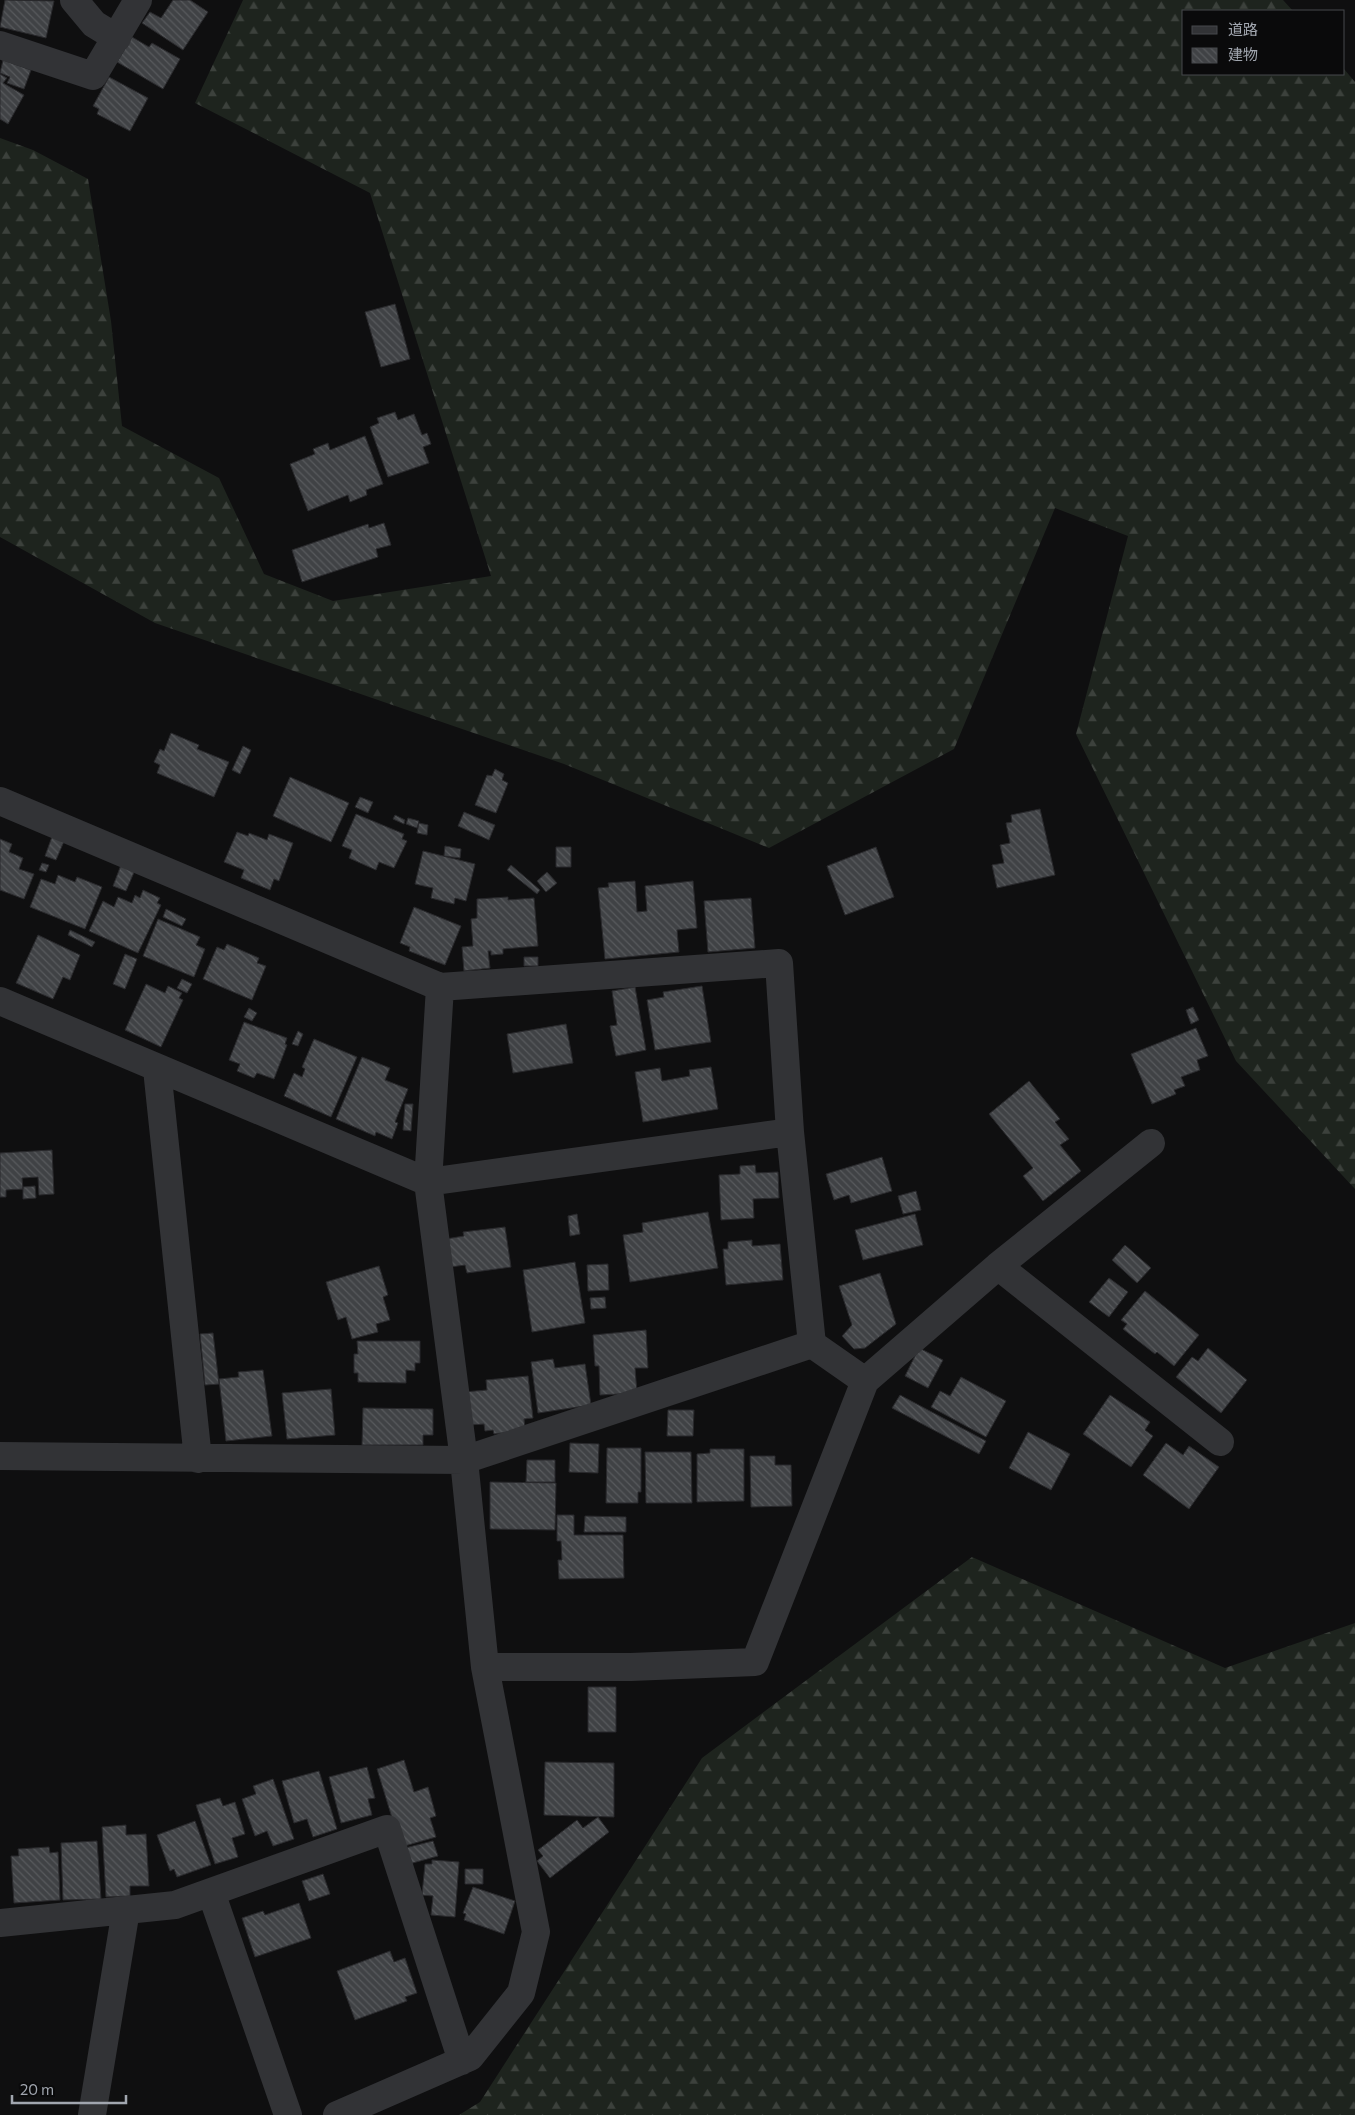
<svg xmlns="http://www.w3.org/2000/svg" width="1355" height="2115" viewBox="0 0 1355 2115" font-family="Commissioner,'Noto Sans JP',sans-serif">
	<defs>
		<pattern id="forest-firs" width="22" height="20" patternUnits="userSpaceOnUse" patternTransform="scale(1.25)"><rect width="22" height="20" fill="#1e241e"/><path d="M5 1l3.5 6h-7zM16 11l3.5 6h-7z" fill="#3c413c"/></pattern>
		<pattern id="building-back-hatch" width="6" height="6" patternUnits="userSpaceOnUse" patternTransform="scale(1.25)"><rect width="6" height="6" fill="#404245"/><path d="M-1 5l2 2M0 0l6 6M5-1l2 2" fill="none" stroke="#585a5d"/></pattern>
	</defs>
	<rect width="100%" height="100%" fill="#0f0f10"/>
	<path fill="url(#forest-firs)" d="M243,0H1283L1293,11H1184V74H1344V69L1355,82V1189L1236,1061L1076,734L1128,536L1055,508L954,749L769,848L564,764L155,623L0,537V138L33,150L88,179L111,321L122,426L219,478L264,574L333,601L491,576L370,193L195,103Z
		M972,1557L1225,1668L1355,1623V2115H459L480,2102L702,1758Z"/>
	<path fill="url(#building-back-hatch)" stroke="#29292c" d="M5,0L54,1L46,38L0,27Z
		M173,0H190L208,12L183,50L142,23L150,12L161,18Z
		M132,37L149,47L152,43L180,59L163,89L117,62Z
		M3,60L31,70L24,89L7,83L10,77L0,73Z
		M0,74L7,78L3,83L24,95L8,124L0,119Z
		M109,77L148,98L130,131L97,114L99,109L93,106Z
		M395,304L410,359L381,367L365,312Z
		M395,412L398,420L414,414L422,435L427,433L431,444L423,447L429,463L388,477L370,427L379,423L377,418Z
		M365,436L383,484L366,490L367,495L350,502L348,495L308,511L290,464L315,454L313,449L328,443L330,450Z
		M384,523L391,545L376,549L378,557L302,582L292,550L368,524L369,528Z
		M171,733L199,745L197,749L229,762L214,797L157,773L160,765L154,762L160,749L164,751Z
		M243,746L251,750L240,774L232,770Z
		M495,769L504,774L502,780L508,783L496,813L475,805L487,775L492,776Z
		M290,777L349,803L331,842L273,816Z
		M360,797L373,802L368,813L355,807Z
		M1040,809L1055,875L997,888L992,865L1004,863L1000,845L1010,843L1006,823L1012,822L1011,815Z
		M464,812L495,825L489,840L458,826Z
		M356,814L404,834L402,839L407,841L394,868L379,862L376,870L349,858L352,850L342,846Z
		M395,815L405,820L404,824L393,819Z
		M408,818L419,821L417,828L406,824Z
		M419,823L428,825L427,835L417,833Z
		M237,832L248,836L249,833L267,840L269,834L293,843L279,881L274,879L270,890L241,878L244,870L224,862Z
		M53,834L65,839L56,860L45,856Z
		M0,839L12,844L9,852L23,858L19,869L34,874L24,899L0,890Z
		M445,846L461,849L460,858L444,856Z
		M556,847H571V867H556Z
		M876,847L894,897L845,915L827,866Z
		M423,851L475,864L466,901L455,898L454,904L431,898L433,888L415,884Z
		M42,863L49,865L46,872L39,870Z
		M121,865L135,870L126,891L113,886Z
		M511,865L540,890L537,894L507,870Z
		M547,872L557,883L546,892L537,881Z
		M58,875L75,882L77,877L102,887L85,929L30,907L41,879L55,884Z
		M635,881L637,912L647,911L645,886L693,881L697,928L677,930L679,952L605,959L598,888L609,887L608,883Z
		M143,890L160,898L157,903L161,905L138,953L89,931L103,901L114,907L118,897L132,903L135,895L140,898Z
		M508,897V900L534,898L538,946L503,949V954L491,955V951H488L490,968L464,971L462,947L473,946L471,919L477,918V899Z
		M751,898L755,948L708,952L704,901Z
		M414,907L461,926L445,965L409,951L410,947L400,943Z
		M166,909L186,919L182,926L163,917Z
		M158,919L200,937L196,945L205,949L194,977L143,956Z
		M70,930L95,942L92,947L68,935Z
		M38,935L80,955L70,980L63,977L53,999L16,983Z
		M227,944L259,958L257,963L266,966L252,1000L203,979L217,947L224,950Z
		M125,954L137,959L125,989L113,984Z
		M524,957H538V966H524Z
		M182,979L192,984L187,993L177,988Z
		M146,984L165,993L168,986L182,993L179,998L183,1000L161,1047L125,1030Z
		M702,986L711,1042L655,1050L647,1000L664,997L663,992Z
		M635,987L646,1050L616,1056L610,1026L617,1025L612,991Z
		M1193,1007L1199,1020L1191,1024L1186,1010Z
		M249,1008L257,1013L252,1021L244,1017Z
		M244,1022L287,1038L285,1044L287,1045L274,1079L257,1073L254,1078L237,1071L240,1064L229,1060Z
		M566,1024L573,1063L513,1073L507,1034Z
		M1196,1028L1208,1056L1197,1060L1200,1070L1181,1077L1185,1086L1174,1090L1176,1094L1152,1104L1131,1054Z
		M298,1031L303,1034L298,1046L292,1044Z
		M314,1039L357,1057L331,1117L284,1096L294,1073L302,1077L305,1069L302,1067Z
		M362,1057L390,1068L385,1080L408,1089L395,1122L398,1123L392,1139L376,1132L375,1136L336,1119Z
		M711,1067L718,1109L643,1122L635,1072L660,1068L662,1081L690,1076L689,1070Z
		M1029,1081L1060,1119L1055,1122L1069,1139L1060,1145L1081,1171L1043,1201L1023,1176L1033,1168L989,1114Z
		M405,1104H413L411,1131L403,1130Z
		M52,1150L54,1194L39,1195L38,1177L22,1178L23,1189L6,1190V1197H0V1153Z
		M882,1157L892,1191L851,1203L849,1195L834,1200L826,1174Z
		M755,1165L756,1173L778,1172L779,1198L753,1199L754,1218L721,1220L719,1175L740,1174V1166Z
		M35,1186L36,1198L23,1199V1187Z
		M916,1191L921,1210L903,1214L898,1196Z
		M708,1212L718,1268L630,1282L623,1235L643,1232L642,1223Z
		M577,1214L580,1234L570,1236L568,1216Z
		M915,1214L923,1245L863,1260L855,1230Z
		M505,1227L511,1267L467,1273L465,1265L450,1267L446,1239L464,1236L463,1232Z
		M752,1240V1246L780,1244L783,1280L726,1285L723,1249H728V1242Z
		M1125,1245L1151,1268L1137,1283L1112,1260Z
		M575,1262L585,1323L532,1332L523,1270Z
		M608,1264L609,1290L588,1291L587,1265Z
		M379,1266L388,1295L383,1297L390,1320L376,1324L378,1332L352,1339L346,1317L338,1320L326,1282Z
		M880,1273L896,1324L865,1348L854,1349L842,1336L852,1325L839,1286Z
		M1109,1278L1128,1292L1109,1317L1089,1302Z
		M1145,1291L1199,1335L1174,1366L1157,1352L1155,1354L1123,1329L1127,1324L1121,1320Z
		M605,1297L606,1308L591,1309L590,1298Z
		M646,1330L648,1368H635L637,1393L600,1395L599,1366H595L593,1335Z
		M213,1333L219,1384L205,1385L200,1334Z
		M357,1341H420V1363H415V1371L406,1370V1383L358,1382V1373H354V1354H358Z
		M919,1348L943,1360L928,1388L905,1376Z
		M1208,1348L1247,1380L1221,1413L1176,1377L1192,1357L1198,1361Z
		M553,1359L555,1368L585,1364L591,1405L538,1413L531,1362Z
		M263,1370L272,1436L226,1441L219,1379L239,1377L238,1372Z
		M528,1376L533,1418L524,1419L525,1430L494,1434L493,1430L485,1431L484,1424L468,1425L464,1392L487,1390L486,1380Z
		M961,1377L1006,1401L986,1437L931,1407L940,1391L950,1396Z
		M331,1389L335,1435L287,1439L282,1393Z
		M900,1395L986,1441L979,1454L892,1408Z
		M1110,1395L1150,1422L1145,1430L1153,1436L1131,1467L1083,1434Z
		M363,1408L433,1409V1435H423V1445H362Z
		M668,1410H694L693,1436H667Z
		M1028,1432L1070,1454L1051,1490L1009,1468Z
		M570,1443L599,1444L598,1473L569,1472Z
		M1166,1443L1183,1455L1189,1446L1219,1467L1189,1509L1143,1475Z
		M607,1448H641V1492H638V1503H606Z
		M710,1449H744V1501L697,1502V1454L710,1453Z
		M645,1452H691L692,1503H646Z
		M750,1456H775V1465H791L792,1506L751,1507Z
		M527,1460H555V1482H526Z
		M490,1482L556,1483L555,1530L490,1529Z
		M557,1515H574V1535H623L624,1578L559,1579L558,1560H562L561,1541H557Z
		M585,1516L626,1517V1532H584Z
		M588,1687H616V1732H588Z
		M404,1760L414,1792L428,1787L436,1816L430,1818L436,1837L401,1847L377,1769Z
		M545,1762L614,1763V1817L544,1815Z
		M367,1767L375,1798L368,1799L372,1815L341,1823L329,1777Z
		M319,1771L337,1829L313,1837L307,1819L294,1823L282,1781Z
		M273,1779L294,1839L273,1846L267,1831L255,1836L242,1799L256,1794L253,1786Z
		M220,1798L223,1806L235,1802L245,1834L232,1838L238,1857L215,1864L196,1805Z
		M598,1817L609,1832L550,1878L537,1861L543,1856L538,1850L577,1820L583,1828Z
		M195,1821L211,1865L177,1877L174,1869L170,1871L157,1835Z
		M126,1825V1835L146,1834L149,1886H130V1896L106,1897L102,1827Z
		M97,1841L101,1899L63,1900L61,1843Z
		M433,1841L438,1856L409,1864L405,1848Z
		M49,1847L50,1853L58,1852L60,1900L14,1903L11,1856H19L18,1849Z
		M432,1860L459,1862L455,1917L431,1915L433,1896L422,1895L425,1864H432Z
		M465,1869H483V1884H465Z
		M323,1874L330,1894L309,1901L302,1881Z
		M473,1887L515,1901L504,1934L464,1920L466,1914L463,1913Z
		M299,1903L311,1938L255,1957L242,1918L263,1911L265,1915Z
		M390,1951L394,1962L405,1958L417,1993L405,1997L407,2001L355,2020L337,1971Z"/>
	<g fill="none" stroke-linecap="round" stroke-linejoin="round">
		<path stroke="#323336" stroke-width="28" d="M74,0L94,24L117,38
			M0,45L93,76L138,0
			M0,801L440,987L779,963L790,1132L812,1344L865,1381
			M0,1001L428,1182L790,1132
			M157,1069L198,1459
			M998,1266L1220,1442
			M0,1456L464,1460L812,1344
			M485,1667H631L755,1662L865,1381L998,1266L1151,1143
			M211,1892L288,2115
			M0,1923L175,1905L387,1829L462,2061
			M92,2115L126,1910
			M337,2115L470,2057L521,1993L536,1932L485,1667L464,1460L428,1182L440,987"/>
	</g>
	<rect x="1182" y="10" width="162" height="65" fill="#0a0a0b" stroke="#46484d"/>
	<rect x="1192" y="26" width="25" height="8" fill="#323336" stroke="#46484d"/>
	<text x="1228" y="35" font-size="15" fill="#a1a6af">道路</text>
	<rect x="1192" y="48" width="25" height="15" fill="url(#building-back-hatch)" stroke="#46484d"/>
	<text x="1228" y="60" font-size="15" fill="#a1a6af">建物</text>
	<path d="M12 2095v8h114v-8" fill="none" stroke="#a1a6af" stroke-width="2.5"/>
	<text x="20" y="2095" font-size="15" fill="#a1a6af" stroke="#0a0a0b" stroke-width="4" paint-order="stroke">20 m</text>
</svg>
